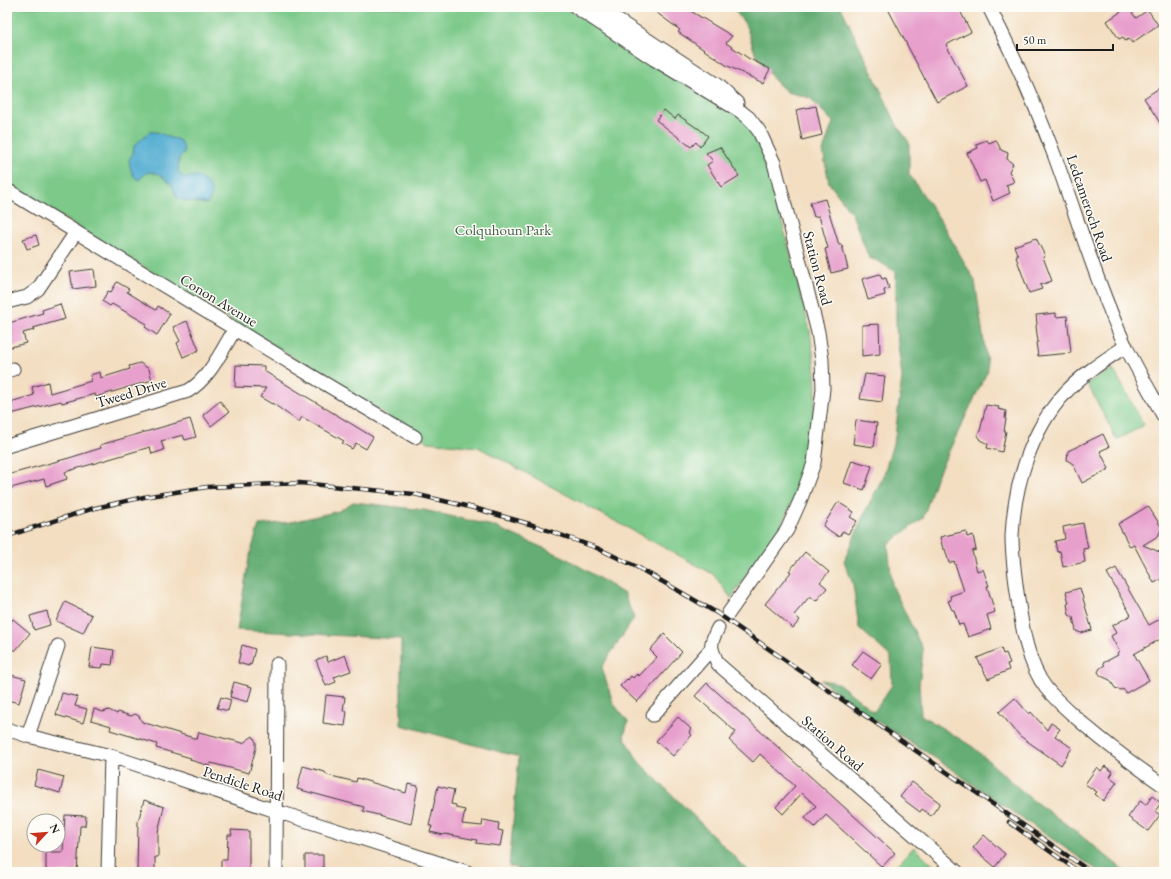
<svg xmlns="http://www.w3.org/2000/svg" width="1171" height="879" viewBox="0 0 1171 879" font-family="'EB Garamond',serif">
	<rect width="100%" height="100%" fill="#fdfcf7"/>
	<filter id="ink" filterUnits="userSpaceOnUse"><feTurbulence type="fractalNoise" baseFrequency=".025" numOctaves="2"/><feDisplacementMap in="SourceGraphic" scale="8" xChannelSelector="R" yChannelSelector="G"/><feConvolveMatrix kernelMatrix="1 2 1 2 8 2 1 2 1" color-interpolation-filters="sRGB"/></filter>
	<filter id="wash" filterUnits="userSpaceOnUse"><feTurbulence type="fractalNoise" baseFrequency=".012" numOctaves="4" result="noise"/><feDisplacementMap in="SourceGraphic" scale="16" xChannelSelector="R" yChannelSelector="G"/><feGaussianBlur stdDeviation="0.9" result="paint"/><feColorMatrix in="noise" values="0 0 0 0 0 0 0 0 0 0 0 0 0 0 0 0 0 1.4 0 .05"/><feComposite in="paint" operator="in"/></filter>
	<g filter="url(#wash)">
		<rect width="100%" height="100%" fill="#f3dec1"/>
		<path fill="#7cc989" stroke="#4c7252" d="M7,7H567L649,63L744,119L761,144L770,175L810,331L814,360L816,388L808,461L793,500L779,529L731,598L713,574L478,447L428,442L342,387L7,184Z
			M1113,369L1144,425L1117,440L1087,383Z
			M914,847L940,872H891Z"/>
		<path fill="#65ad75" stroke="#406448" d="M732,7H841L898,127L909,142V174L939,218L975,281L988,370L936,478L923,518L888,544L892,585L923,650L919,685L921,715L973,747L1031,799L1074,830L1126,872H1100L922,749L865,714L821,680L838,683L874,712L892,685L891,657L859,628L853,584L844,561L864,514L883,477L895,437L902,377L896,328V272L878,261L869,258L852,214L829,183L823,151L833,122L810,98L787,92L774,80L755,53L746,25Z
			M353,502L424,510L493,526L564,557L599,578L624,594L634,618C624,635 612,650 602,667L613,703L628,722L624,736L639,762L750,872H530L509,866L519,757L401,725V639L237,630L249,558L259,525L291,522L339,511Z"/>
		<path fill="#53add1" stroke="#386476" d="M149,132C159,131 163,135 171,138C174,139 177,138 180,141C183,144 184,149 184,153L179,158L178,172L185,178C188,178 192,176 194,176C197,176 200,178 203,180C212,187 215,195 207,204L185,201L177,198L172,185L159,174L149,172L145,174L139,180C131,177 130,167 129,160L133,153L134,146Z"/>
		<g id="blocks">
			<path fill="#e79fcc" d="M649,7H684L732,36L726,43L748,58L770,69L763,83L726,65L678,32L680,30Z
				M887,7H958L971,32L946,45L968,86L937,102Z
				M1128,7L1136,18L1148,10L1158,25L1132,43L1129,39L1125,41L1123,37L1119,39L1107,21Z
				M1164,85V129L1144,98Z
				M816,106L822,135L802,140L796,110Z
				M664,110L675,119L678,115L697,128H698L708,136L700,147L696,142L691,147L656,120Z
				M987,140L989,143L996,140L1001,150L1008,153L1007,159L1013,164L1009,171L1014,182L1006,185L1010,193L993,201L985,180L980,182L967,153L978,148L976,144Z
				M720,147L739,176L721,187L707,165L713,161L706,153Z
				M825,199L839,245H842L848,269L831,273L825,249L828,248L819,216L814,217L810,203Z
				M36,235L39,245L27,249L23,239Z
				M1036,238L1045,256L1043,257L1052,281L1040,285L1042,289L1029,293L1016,257L1018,256L1014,246Z
				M94,269L96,286L73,289L70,272Z
				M880,274L882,279L886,278L889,289L884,290L885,295L868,300L862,279Z
				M117,282L129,289L127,292L156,310L158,306L170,314L157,335L145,327L147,324L112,304L110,306L102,301L108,291L111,292Z
				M60,304L65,319L33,328L34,330L23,333L26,343L7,348V332L11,331L9,323L43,313L42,310Z
				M1056,313V317L1067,316L1071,353L1038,356L1036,343L1038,342L1036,326L1037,324L1036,315Z
				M187,321L199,350L183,357L177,343L180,341L173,327Z
				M879,324L880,354L862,356V325Z
				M140,363L149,369L152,380L96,397L95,394L62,403L61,401L7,415V403L34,395L32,387L48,382L50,393L91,381L90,375L100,372L101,378L130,369L129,366Z
				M236,365L264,366V371L373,437L366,449L356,443L352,449L342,443L344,441L302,417L299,422L272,403V404L260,397L266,388L235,387Z
				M865,374L885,376L882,402L860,399Z
				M220,401L229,412L211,426L203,415Z
				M986,405L999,407L998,409L1006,411L1005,419H1006L1004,431H1006L1002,452L987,448L988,444L980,440L977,435L980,431Z
				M190,419L196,437L185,440L183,435L161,441L164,450L152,454L150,447L65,472L67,479L46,486L44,479L7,489V475L69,458L101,448L100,445Z
				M856,420L877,423L874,447L853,444Z
				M1103,434L1109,447L1100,451L1109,469L1082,483L1073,464L1067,460L1068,451Z
				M852,460L872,466L864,490L844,483Z
				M838,502L854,512L850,517L857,521L848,534L843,531L839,537L823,526Z
				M1148,506L1162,528L1158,536L1143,545L1162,553L1164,556L1162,562L1164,565V578L1154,583L1134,545L1130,547L1118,524Z
				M1083,523L1088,548L1083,549L1085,562L1063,567L1060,551L1057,552L1055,541L1065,539L1063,527Z
				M966,531L967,537L973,535L976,550L972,551L977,571L983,569L989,586H987L995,612L987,615L991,629L968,637L963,624L959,625L954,610H952L948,601L951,600L950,596L964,591L954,561L949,563L945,549H943L940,537Z
				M805,552L829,572L820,582L827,588L816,601L810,596L794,615L800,620L793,628L765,604L791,572L789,571Z
				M1116,568L1149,625L1164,617V637L1134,654L1149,680L1126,693L1123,689L1121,690L1115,688L1110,680L1101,676L1098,672L1100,668L1105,665L1103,663L1118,655L1117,653L1119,651L1111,636L1116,633L1112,626L1131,615L1107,573Z
				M1080,588L1092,630L1081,633L1076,631L1073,617L1069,615L1067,604L1069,603L1066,592Z
				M65,602L92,615L83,633L56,621Z
				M47,611L50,625L34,630L30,616Z
				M13,619L30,633L15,651L7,645V626Z
				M664,634L682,652L637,702L620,686L627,679L628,680L631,676L633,678L637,674L639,676L657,657L650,650Z
				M242,645L255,649L251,665L249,664V666L238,663Z
				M92,647L114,650L112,665L103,664L102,668L89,667Z
				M1001,648L1003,654L1006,653L1010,663L1007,664L1009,670L988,679L977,658Z
				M863,651L882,664L871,679L852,665Z
				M345,655L351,671L334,677L336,682L326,686L316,660L326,656L328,662Z
				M7,674L26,679L19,703L7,700L10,691L7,690Z
				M234,682L252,687L248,702L230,697Z
				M707,683L895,853L882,867L826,815L815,827L805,818L816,806L802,793L783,814L776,807L795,786L760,754L753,762L729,740L736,732L695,696Z
				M62,693L78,697L75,706L87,709L83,723L56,715Z
				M326,695L345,697L343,711H347L345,726L323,723Z
				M221,697L231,700L228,711L217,708Z
				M1015,698L1029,714L1031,712L1047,730L1051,723L1060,729L1055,736L1072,748L1061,765L1020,736L999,712Z
				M94,709L103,712L109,710L117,714L118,712L131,716L135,714L139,716L142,722L197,739L199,732L243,743L253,736L256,742V748L249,773L211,763L210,766L190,760L191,758L156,748L157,744L110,730L111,726L91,720Z
				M678,717L691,729L689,732L692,735L673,756L656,741Z
				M303,766L325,772L327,775L356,782L357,778L406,793L408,784L418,786L411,824L363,811L364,807L297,789Z
				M1105,766L1113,772L1110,777L1117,782L1103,801L1095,794L1097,792L1085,784L1097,767L1101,771Z
				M38,770L64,777L60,793L34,785Z
				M912,782L940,803L931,816L922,809L920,812L900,797Z
				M438,786L454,790L451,804L456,805V808L465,810L462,824L482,826L483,820L499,823L498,830L503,831L500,846L476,843L477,840L445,834L444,835L430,832L432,826H429Z
				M1152,796L1161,803L1155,811L1160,815L1148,831L1128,817L1140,801L1146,805Z
				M144,800L164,807L158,832V857H155V872H137L138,822Z
				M65,815L86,816L85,826H80L77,872H46V852H63Z
				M231,830L249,831V872H230V871H221V860H227L228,835H232Z
				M984,835L1005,854L995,867L973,848Z
				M305,855H323V872H305Z"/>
		</g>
	</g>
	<g filter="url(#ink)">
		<use href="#blocks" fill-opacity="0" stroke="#3c3935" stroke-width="1"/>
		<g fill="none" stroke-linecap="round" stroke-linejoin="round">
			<defs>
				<path id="minor" d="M576,7L654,59L740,111L749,118L759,131L774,163L818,332L822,360L823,389L814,463L800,501L787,530L728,614
					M597,7L717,85L737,103
					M989,7C1014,56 1036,106 1055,157C1078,220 1097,284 1125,345C1137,369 1151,393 1164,417
					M7,190L312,376L415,437
					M7,302L27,297L38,289L76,232
					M1126,346C1105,360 1084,373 1066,392C1031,429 1014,486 1012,536C1012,557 1015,578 1018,599C1022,627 1028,665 1046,688C1054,698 1064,707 1073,715C1102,741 1133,764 1164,786
					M7,371L13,369
					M7,446L188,391C210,378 222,350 235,329
					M718,628C709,645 710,647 718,664L957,872
					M653,715L711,649
					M7,729L28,736L111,756L276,811L467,872
					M28,736L58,646
					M108,872L111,756
					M276,872L277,664"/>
			</defs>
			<use href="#minor" stroke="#3c3935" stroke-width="15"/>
			<use href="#minor" stroke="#fff" stroke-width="13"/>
			<defs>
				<path id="rail" d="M7,536L91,509L144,497L207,487L300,483L414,494L474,508L533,525L597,548L637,567L717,613L1091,872
					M1009,822L1079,872"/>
			</defs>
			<use href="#rail" stroke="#1c1c1c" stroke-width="4.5"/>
			<use href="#rail" stroke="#fdfcf7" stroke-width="3" stroke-dasharray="9" stroke-linecap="butt"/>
		</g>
	</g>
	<g text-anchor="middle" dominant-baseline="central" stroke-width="3" stroke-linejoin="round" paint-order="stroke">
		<g font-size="15" fill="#1c1c1c" stroke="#fdfcf7">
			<text transform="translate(1090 208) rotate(71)">Ledcameroch Road</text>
			<text transform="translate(818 268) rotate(75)">Station Road</text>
			<text transform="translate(219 300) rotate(31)">Conon Avenue</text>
			<text transform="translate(131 392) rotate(-17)">Tweed Drive</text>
			<text transform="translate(833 743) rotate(41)">Station Road</text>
			<text transform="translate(243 783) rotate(18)">Pendicle Road</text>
		</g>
		<g font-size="15" fill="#426148" stroke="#fdfcf7">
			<text x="503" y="229">Colquhoun Park</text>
		</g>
	</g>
	<rect width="1171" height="879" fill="none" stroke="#fdfcf7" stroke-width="24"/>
	<g transform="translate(46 833) rotate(64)"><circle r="19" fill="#fdfcf7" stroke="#a3a29f"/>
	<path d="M0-3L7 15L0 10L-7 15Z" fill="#c8321e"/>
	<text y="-6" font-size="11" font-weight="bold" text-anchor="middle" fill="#1c1c1c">N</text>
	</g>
	<path d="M1017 44v6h96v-6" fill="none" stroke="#1c1c1c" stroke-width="2"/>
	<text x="1023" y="44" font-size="12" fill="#1c1c1c" stroke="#fdfcf7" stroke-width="3" paint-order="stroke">50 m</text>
</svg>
